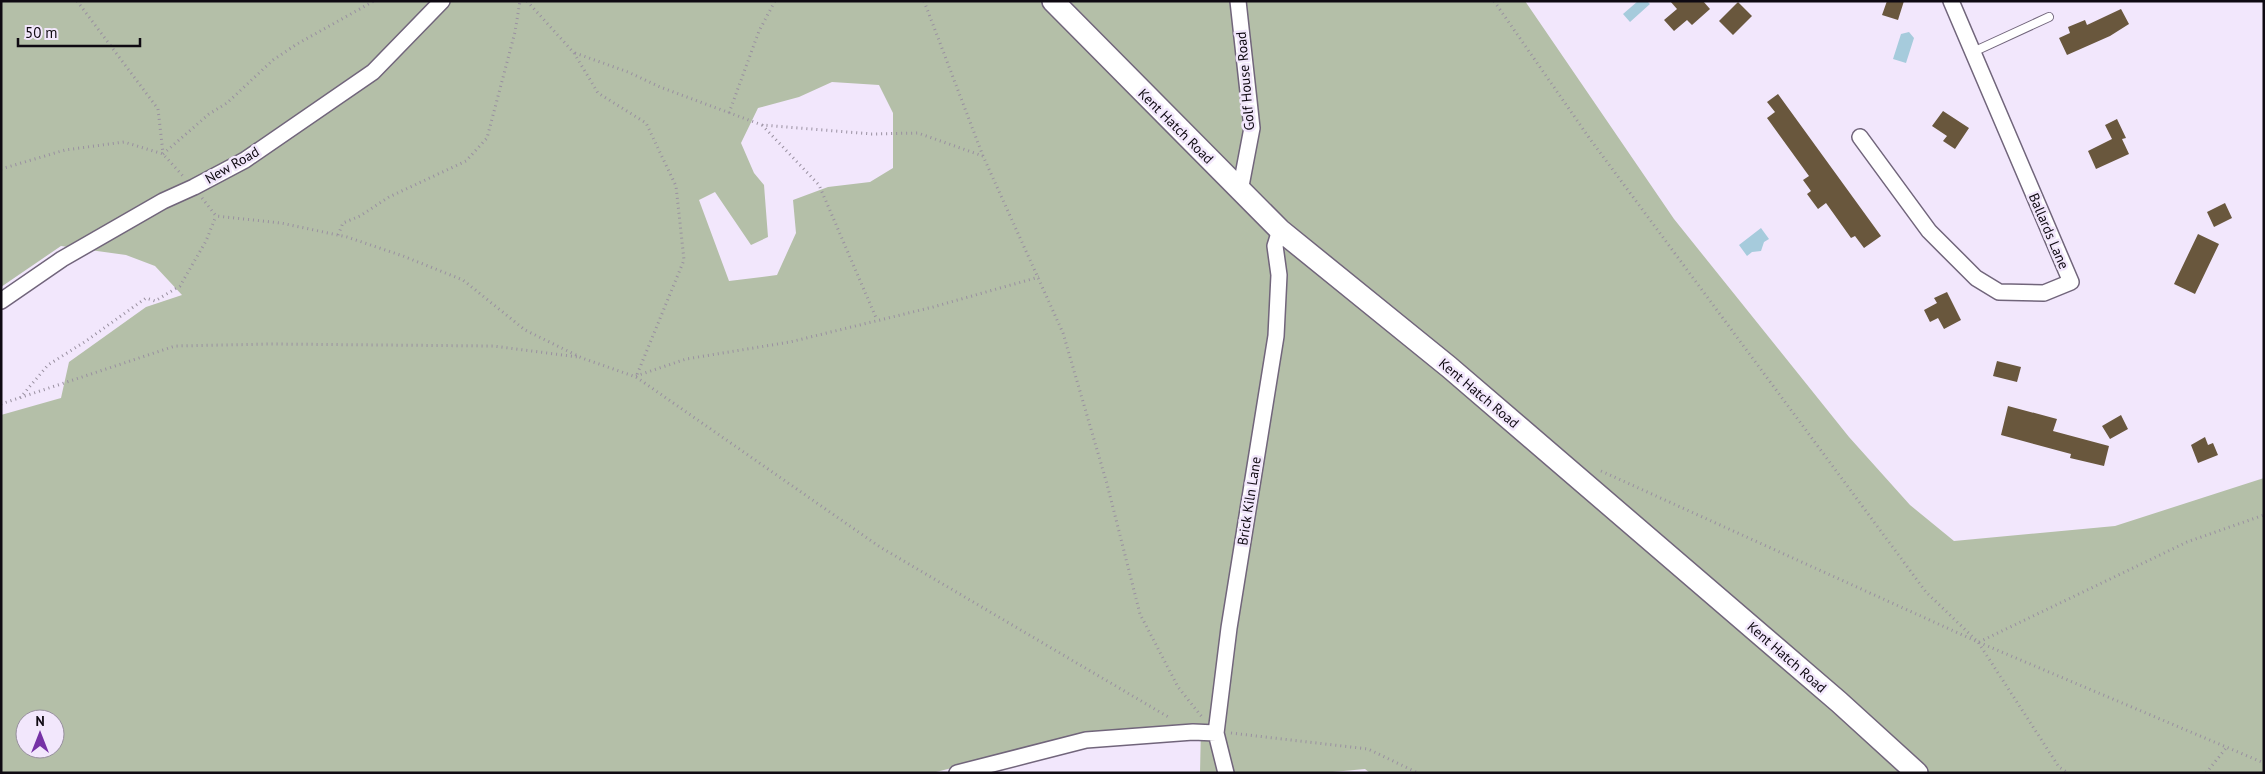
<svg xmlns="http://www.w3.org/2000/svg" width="2265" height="774" viewBox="0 0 2265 774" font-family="'PT Sans',sans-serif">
	<rect width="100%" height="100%" fill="#f2e7fc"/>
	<path fill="#b4bfa8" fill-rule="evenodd" d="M1,1H1525L1674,219L1849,437L1910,505L1954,541L2115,526L2264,478V773H1370L1365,769L1322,773H1200L1201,725L1070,738L932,773H1V415L61,398L69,362L146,307L182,295L155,266L126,255L61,246L1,287ZM832,82L879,85L893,113V168L870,182L828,187L793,200L796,233L777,275L729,281L699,200L715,192L751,245L768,237L764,185L754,173L741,143L758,108L799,97ZM25,719H55V749H25Z"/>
	<path fill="#a6cbdc" d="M1638,1H1647L1650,4L1630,22L1623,14Z
		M1909,32L1914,38L1906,63L1893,59L1901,34Z
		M1761,228L1769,239L1764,242L1761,251L1752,252L1747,256L1739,245Z"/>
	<path fill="#69573d" d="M1670,1H1703L1710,9L1692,25L1687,20L1674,31L1664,20L1677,9Z
		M1887,1H1904L1898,20L1882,15Z
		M1738,2L1752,16L1733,35L1719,21Z
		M2121,9L2129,24L2110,36L2067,55L2059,38L2070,33L2068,27L2085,20L2087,25Z
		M1778,94L1881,236L1864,248L1855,236L1851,238L1826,203L1818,209L1807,194L1811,191L1803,180L1809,176L1767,118L1775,112L1767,102Z
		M1943,111L1969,128L1955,149L1943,141L1947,136L1932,126Z
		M2117,119L2126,138L2122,139L2129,154L2096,169L2088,151L2112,139L2105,125Z
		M2225,203L2232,218L2214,227L2207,212Z
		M2198,234L2219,244L2195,294L2174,284Z
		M1947,292L1961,320L1944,329L1938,318L1930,322L1924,310L1937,303L1934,298Z
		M1997,361L2021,367L2017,382L1993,376Z
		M2008,406L2057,419L2053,431L2109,446L2104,466L2070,458L2071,454L2001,435Z
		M2121,415L2128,429L2110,439L2102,426Z
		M2205,437L2208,445L2213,443L2218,455L2198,463L2191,445Z"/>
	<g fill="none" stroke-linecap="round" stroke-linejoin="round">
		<defs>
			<path id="service" d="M1973,52L2049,17"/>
			<path id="minor" d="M1238,1L1252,128L1240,191
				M1860,137L1929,231L1976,278L1999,292L2044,293L2071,282L1951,1
				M1,301L62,259L163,201L194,187L245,160L373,72L442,1
				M957,773L1086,740L1193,732L1216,733
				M1226,773L1216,733L1229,628L1276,336L1279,275L1275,246L1280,230"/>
			<path id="secondary" d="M1053,1L1280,230L1449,367L1839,702L1917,773"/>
		</defs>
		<use href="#service" stroke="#71657b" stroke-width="10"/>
		<use href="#minor" stroke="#71657b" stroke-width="18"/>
		<use href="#secondary" stroke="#71657b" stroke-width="24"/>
		<path stroke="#9990a0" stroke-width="3" stroke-dasharray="1 4" stroke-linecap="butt" d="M77,1L158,109L163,153
			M527,1L574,53L598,93L646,123L676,186L684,260L636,377
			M924,1L983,156L1063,333L1107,484L1140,614L1178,687L1202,717
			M1494,1L1590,139L1926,592L1978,642L2059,767L2068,773
			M575,53L628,72L660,87L762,125L872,134L918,133L983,156
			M729,113L759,31L775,1
			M762,125L819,185L877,320
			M163,154L209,114L227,103L273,60L297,44L374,1
			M1,169L65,150L124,142L163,154L183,176
			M202,198L216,216L281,223L347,237L403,256L463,280L525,330L582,358L636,377L880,547L1170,718
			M338,235L343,223L360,216L389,197L466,161L487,138L515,32L520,1
			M636,376L686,359L790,342L933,307L1039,277
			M20,398L48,365L86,341L146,298L155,301L180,286L206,241L216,216
			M1,404L175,346L272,344L493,346L578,357
			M1601,471L1978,642L2264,763
			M1979,642L2187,542L2264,515
			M1231,733L1368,749L1418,773
			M2206,773L2227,747"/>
		<use href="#service" stroke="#fff" stroke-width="8"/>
		<use href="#minor" stroke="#fff" stroke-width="15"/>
		<use href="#secondary" stroke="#fff" stroke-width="21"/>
	</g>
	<g text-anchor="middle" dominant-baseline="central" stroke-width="5" stroke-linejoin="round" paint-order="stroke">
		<g font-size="14" fill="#0f0a12" stroke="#f2e7fc">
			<text transform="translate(1245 81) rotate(-95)">Golf House Road</text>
			<text transform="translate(1176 126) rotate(45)">Kent Hatch Road</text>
			<text transform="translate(232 165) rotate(-30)">New Road</text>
			<text transform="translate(2049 231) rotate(67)">Ballards Lane</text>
			<text transform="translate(1479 393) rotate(40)">Kent Hatch Road</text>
			<text transform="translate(1249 501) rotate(-81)">Brick Kiln Lane</text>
			<text transform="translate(1787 657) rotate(41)">Kent Hatch Road</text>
		</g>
	</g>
	<rect width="2265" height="774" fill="none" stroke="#0f0a12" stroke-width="5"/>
	<g transform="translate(40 734)"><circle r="24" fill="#f2e7fc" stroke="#978f9e"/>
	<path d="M0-4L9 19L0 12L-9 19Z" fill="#7632a6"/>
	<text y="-8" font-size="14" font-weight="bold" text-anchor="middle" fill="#0f0a12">N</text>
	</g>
	<path d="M18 38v8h122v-8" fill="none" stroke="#0f0a12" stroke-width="2.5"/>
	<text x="25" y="38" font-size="15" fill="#0f0a12" stroke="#f2e7fc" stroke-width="4" paint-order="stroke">50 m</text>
</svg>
